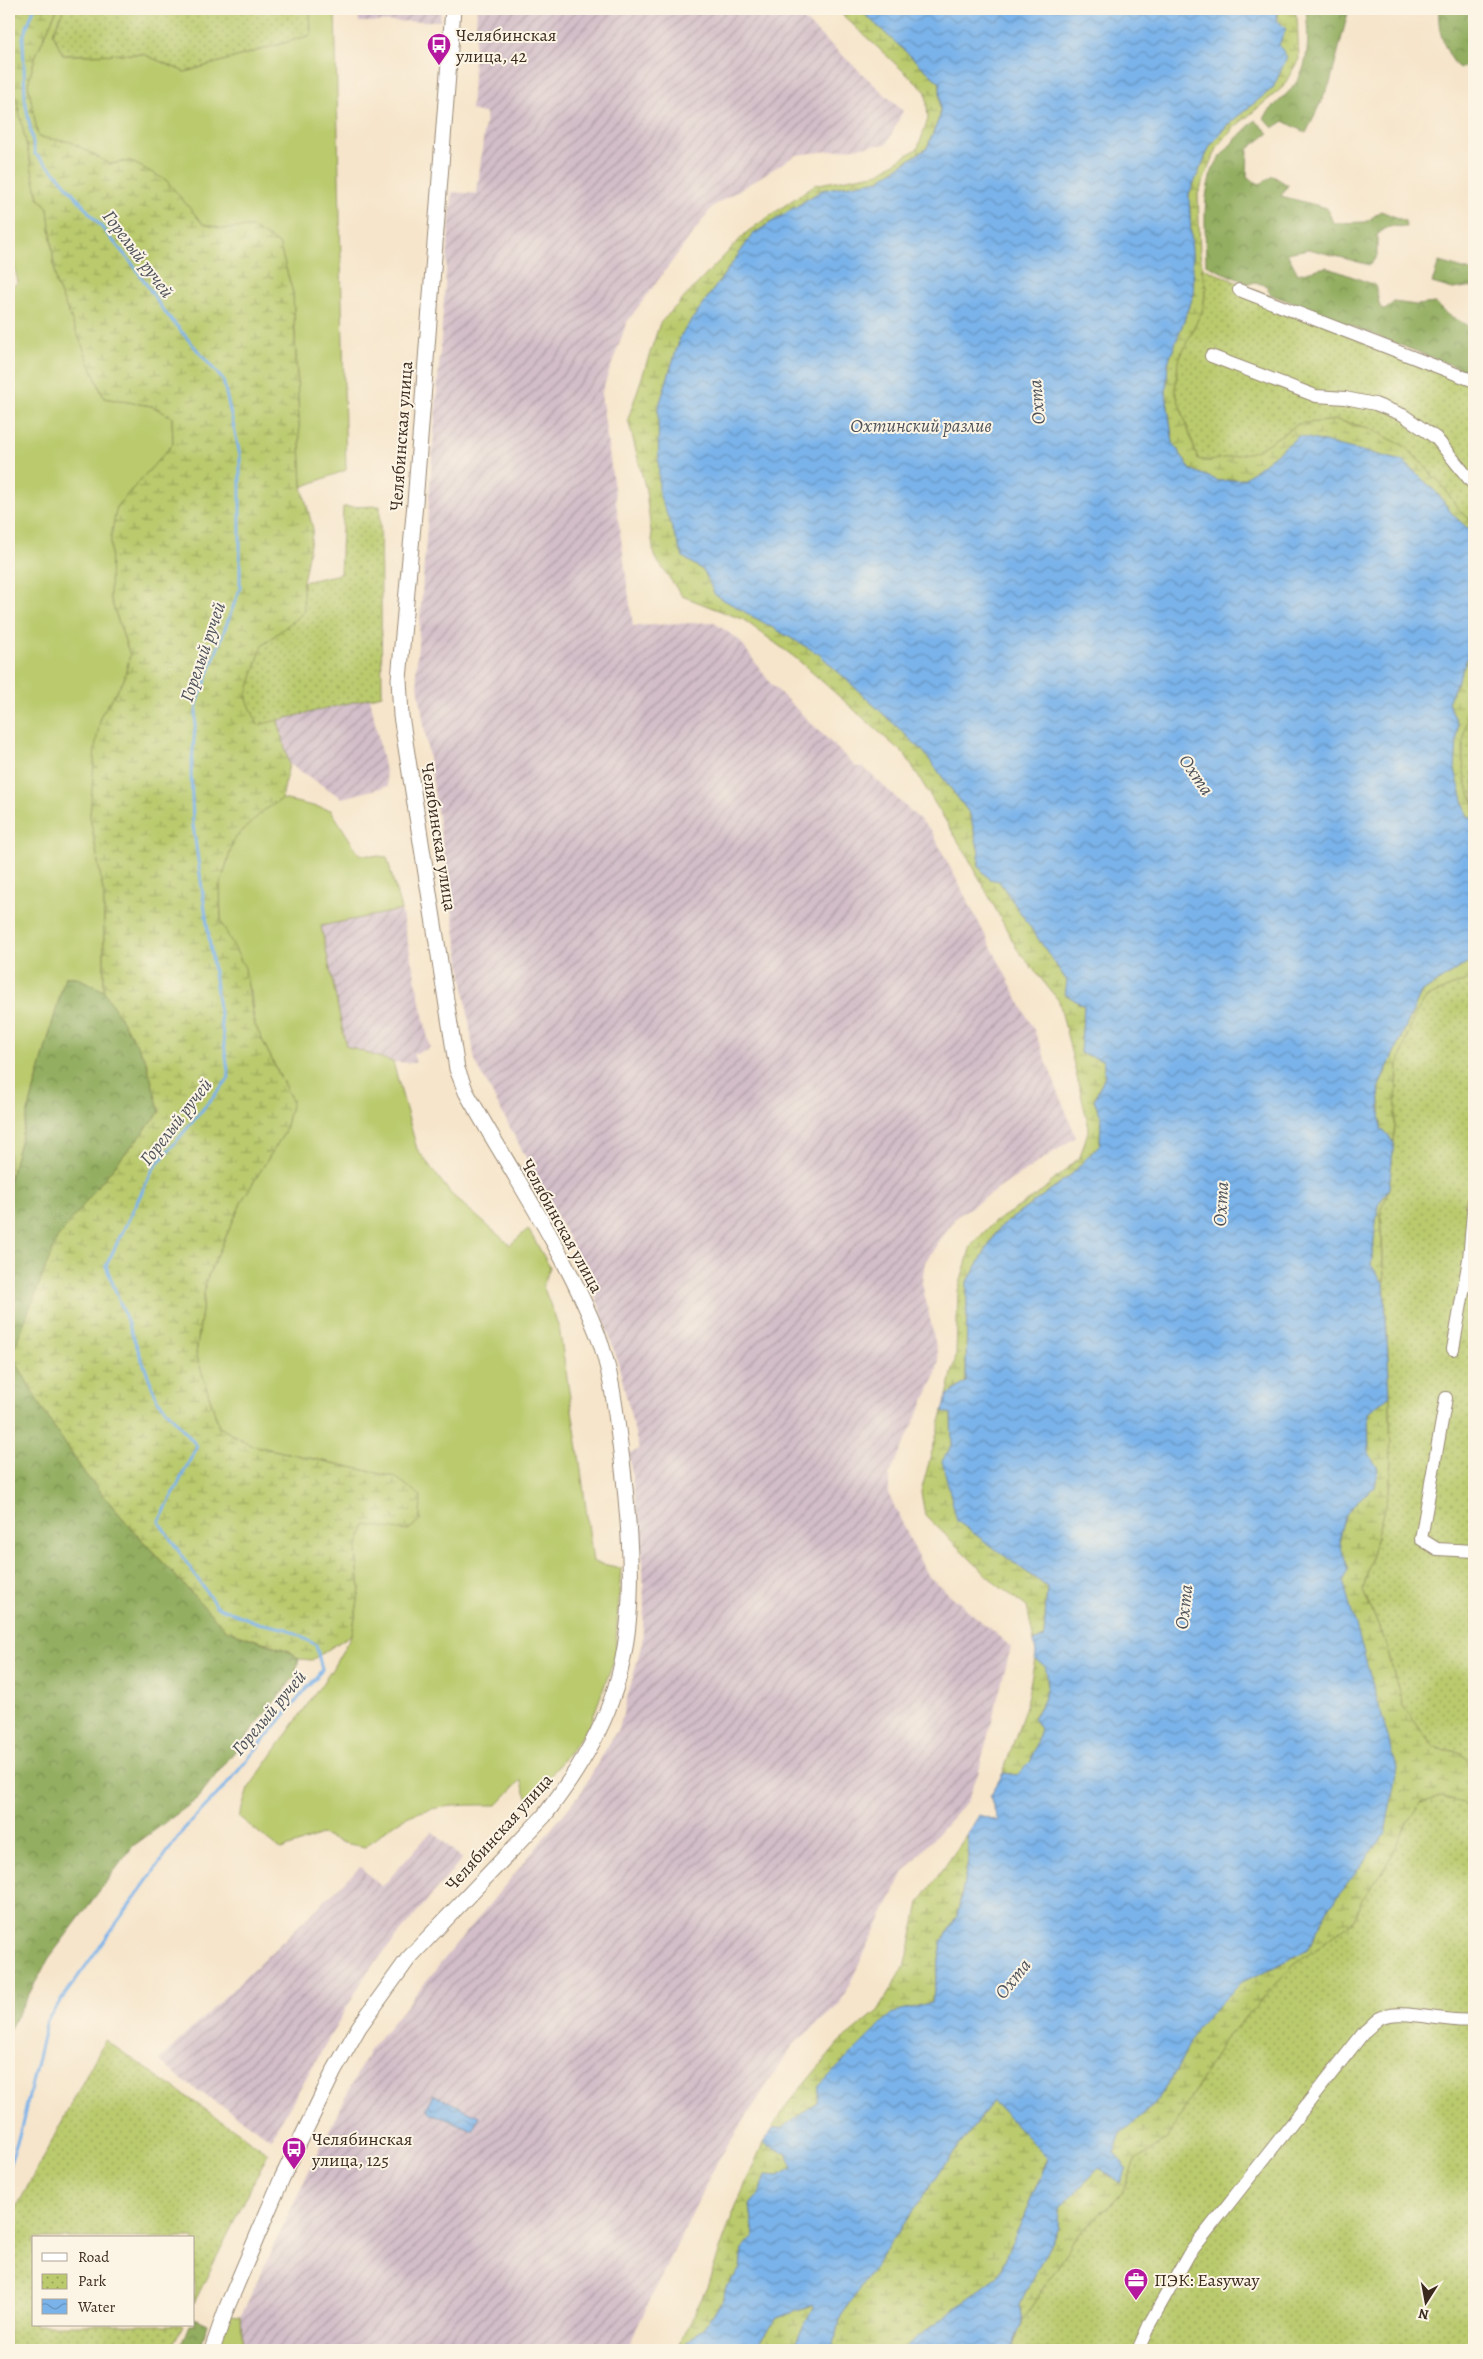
<svg xmlns="http://www.w3.org/2000/svg" width="1483" height="2359" viewBox="0 0 1483 2359" font-family="Alegreya,serif">
	<defs>
		<pattern id="industrial-furrows" width="10" height="10" patternUnits="userSpaceOnUse" patternTransform="scale(1.25)"><rect width="10" height="10" fill="#d2bdc8"/><path d="M-1 1l2-2M0 10L10 0M9 11l2-2" fill="none" stroke="#ac9aa2"/></pattern>
		<pattern id="forest-crowns" width="20" height="18" patternUnits="userSpaceOnUse" patternTransform="scale(1.25)"><rect width="20" height="18" fill="#93ae60"/><path d="M2 6a3 3 0 1 1 6 0M12 15a3 3 0 1 1 6 0" fill="none" stroke="#798e4f"/></pattern>
		<pattern id="wetland-marsh" width="20" height="14" patternUnits="userSpaceOnUse" patternTransform="scale(1.25)"><rect width="20" height="14" fill="#baca6d"/><path d="M1 5h8M5 5V1M11 12h8M15 12V8" fill="none" stroke="#98a459"/></pattern>
		<pattern id="park-dots" width="8" height="8" patternUnits="userSpaceOnUse" patternTransform="scale(1.25)"><rect width="8" height="8" fill="#baca6d"/><path d="M2 2h.1M6 6h.1" fill="none" stroke="#98a459" stroke-width="1.8" stroke-linecap="round"/></pattern>
		<pattern id="water-waves" width="16" height="10" patternUnits="userSpaceOnUse" patternTransform="scale(1.25)"><rect width="16" height="10" fill="#7ab3ea"/><path d="M0 5q4-4 8 0t8 0" fill="none" stroke="#6592bd"/></pattern>
	</defs>
	<rect width="100%" height="100%" fill="#fcf5e5"/>
	<filter id="ink" filterUnits="userSpaceOnUse"><feTurbulence type="fractalNoise" baseFrequency=".02" numOctaves="2"/><feDisplacementMap in="SourceGraphic" scale="10" xChannelSelector="R" yChannelSelector="G"/><feConvolveMatrix kernelMatrix="1 2 1 2 8 2 1 2 1" color-interpolation-filters="sRGB"/></filter>
	<filter id="wash" filterUnits="userSpaceOnUse"><feTurbulence type="fractalNoise" baseFrequency=".0096" numOctaves="4" result="noise"/><feDisplacementMap in="SourceGraphic" scale="20" xChannelSelector="R" yChannelSelector="G"/><feGaussianBlur stdDeviation="1.12" result="paint"/><feColorMatrix in="noise" values="0 0 0 0 0 0 0 0 0 0 0 0 0 0 0 0 0 1.4 0 .05"/><feComposite in="paint" operator="in"/></filter>
	<g filter="url(#wash)">
		<rect width="100%" height="100%" fill="#f6e5cb"/>
		<path fill="url(#industrial-furrows)" d="M358,9H441L440,21L359,22Z
			M477,9H792L903,111L887,144L796,155L713,206L627,322L601,394L633,626L713,622L739,640L771,684L856,767H863L931,830L1034,1030L1076,1137L956,1217L925,1262L922,1283L939,1360L935,1377L889,1476V1495L927,1575L1011,1647L978,1774L967,1801L904,1872L839,2005L793,2045L717,2162L626,2350H243L241,2316L305,2179L368,2052L580,1794L620,1725L642,1643L644,1609L643,1563L629,1453L639,1450L618,1362L590,1279L475,1061L416,672L452,192L477,194L486,114L471,110Z
			M370,698L388,786L342,798L289,764L278,720Z
			M401,910L430,1048L413,1054L416,1063L393,1062L346,1046L321,926Z
			M432,1831L462,1859L368,1971L271,2138L179,2078L159,2060L360,1867L382,1887Z"/>
		<path fill="#baca6d" stroke="#7a7a46" d="M57,9H64L53,33L63,55L143,54L185,72L311,35L310,9H335L346,470L302,487L293,293L279,244L251,227L223,229L203,224L166,181L130,161L110,164L71,142L38,138L28,84L35,57Z
			M9,65L38,197L48,208L56,283L104,398L152,406L172,417L173,444L117,506L110,597L130,655L124,680L101,715L90,816L104,896V991L76,977H65L9,1182V289L18,282L9,246Z
			M282,799L331,810L359,854L387,857L401,910L321,926L346,1046L393,1062L417,1149L451,1194L510,1245L528,1229L550,1267L543,1286L559,1327L579,1455L593,1562L621,1568L615,1657L590,1725L529,1803L521,1780L497,1805C465,1805 428,1804 399,1821C387,1828 376,1838 365,1847L344,1843L321,1835L281,1850L239,1817L248,1789L331,1671L352,1634L360,1589L356,1552L365,1525L395,1477L251,1445L219,1427L196,1354L206,1280L243,1199L284,1133L292,1101L254,1023L251,994L221,922L220,886L234,839L263,811Z
			M228,2315L241,2316L243,2350H216Z"/>
		<path fill="url(#forest-crowns)" stroke="#676c3f" d="M1306,9H1349L1330,83L1306,133L1284,121L1273,128L1264,118C1274,103 1286,97 1295,84C1311,63 1308,33 1306,9Z
			M1439,9H1474V55L1469,63L1459,69C1445,52 1437,31 1439,9Z
			M1255,120L1269,133L1248,149L1247,178L1260,184L1273,176L1288,185L1281,196L1327,208L1333,223L1366,222L1381,211L1405,221L1406,227L1389,226L1377,235V256L1370,265L1309,249L1287,253L1298,274L1326,267L1375,285L1380,307L1385,310L1394,302L1416,305L1435,303L1445,313L1474,329V374L1270,294L1267,286L1255,282L1249,284L1206,265C1206,237 1202,204 1210,177C1216,156 1240,135 1255,120Z
			M1439,262L1474,272V288L1467,287L1453,289L1432,283Z
			M65,977H76L104,991L146,1060L160,1112L99,1185L35,1301L12,1354L41,1407L86,1475L133,1530L226,1630L290,1652L299,1659L295,1676L196,1800L133,1846L49,1958L9,2030V1182Z
			M194,2318L207,2324L200,2350H179L189,2325H194Z"/>
		<path fill="url(#wetland-marsh)" stroke="#7a7a46" d="M9,9H57L35,57L28,84L38,137L71,142L110,164L130,161L166,180L203,224L223,229L251,227L279,244L293,293L302,487L313,529L303,582L304,612L262,646L258,724L278,720L289,764L282,799L263,811L234,839L220,886L221,922L245,968L254,1023L292,1101L284,1133L243,1199L206,1280L196,1354L219,1427L251,1445L395,1477L421,1496L420,1521L407,1531L365,1525L356,1552L360,1589L352,1634L312,1660L299,1659L290,1651L226,1630L133,1530L86,1475L41,1407L12,1354L57,1239L99,1185L160,1112L146,1060L104,991V896L90,816L95,748L101,715L124,680L130,655L110,597L111,536L117,506L173,444L172,417L152,406L104,398L56,283L48,208L38,197L9,65Z
			M836,9H859L940,83V116L927,148L879,180L822,190L753,234L681,335L658,409L683,557L704,571L716,595L819,654L923,751L970,814L979,852V867L999,881L1067,981L1065,994L1084,1006L1080,1053L1103,1060L1105,1075L1094,1101L1101,1116L1100,1144L1072,1174L999,1228L967,1283L966,1382L947,1396L956,1356L958,1291L971,1246L993,1223L1036,1196L1080,1157L1089,1128L1059,1001L1017,949L969,859L906,756L797,659L744,620L682,596L654,556L646,491L628,419L660,323L747,232L814,185L879,173L918,148L928,119L926,92Z
			M1277,9H1293L1297,17L1299,59L1283,87L1235,127L1218,146L1198,194L1200,254L1206,287L1203,309L1179,361L1256,451L1298,424L1336,420L1369,428L1406,447L1443,486L1459,510L1474,523V534L1453,515L1437,493L1403,461L1299,436L1244,479L1219,481L1191,470L1173,443L1166,393L1168,363L1194,294L1189,194L1210,146L1227,125L1273,88L1279,45Z
			M1474,643V692L1470,706L1464,739L1465,778L1474,804V820L1467,815L1454,770L1458,725L1448,702Z
			M1474,954V977L1427,997L1398,1065L1394,1143L1381,1128L1379,1086L1421,993L1471,960Z
			M1389,1188L1381,1213L1384,1284L1371,1265L1378,1205Z
			M1390,1395L1391,1482L1363,1590L1384,1638L1403,1706L1434,1748L1460,1752L1474,1768V1826L1407,1823L1387,1866L1361,1901L1354,1920L1293,1966L1223,2042L1168,2138L1134,2163L1122,2193L1079,2234L1022,2321L1019,2305L1058,2228L1059,2209L1099,2168L1120,2183L1114,2153L1121,2133L1155,2104L1176,2071L1197,2026L1242,1982L1306,1951L1330,1907L1343,1581L1349,1570C1346,1561 1340,1550 1340,1540C1339,1516 1357,1499 1375,1487L1378,1469L1369,1453L1368,1413Z
			M943,1411L951,1414L957,1521L1047,1587L1044,1637L1034,1642L1027,1607L996,1584L925,1515L921,1492Z
			M1035,1660L1045,1665C1051,1685 1044,1702 1033,1717L1040,1729L1031,1761L1017,1775L1003,1773L1025,1709Z
			M967,1835L969,1857L963,1887L957,1916L942,1942L932,2002L891,2014L819,2086L817,2102L783,2128H773L788,2103L840,2042L878,2011L906,1964L919,1903Z
			M993,2101L1048,2158L998,2276L902,2349L829,2350L837,2334L841,2315L941,2170Z
			M763,2143L787,2154L794,2168L779,2176L765,2175L759,2194L750,2205L754,2236L742,2249L740,2269L726,2287L722,2302L703,2328L680,2350H673L681,2342L707,2287L733,2213Z
			M815,2305L792,2350H754L777,2318Z"/>
		<path fill="url(#park-dots)" stroke="#7a7a46" d="M64,9H310L311,35L185,72L143,54L63,55L53,33Z
			M1201,267L1474,384V523L1459,510L1443,486L1406,447L1369,428L1336,420L1298,424L1256,451L1210,461L1198,459L1175,391L1178,361L1203,309L1206,287Z
			M380,506L382,695L258,725L246,697L262,646L304,612L303,582L340,574L343,507Z
			M1474,692V804C1471,795 1466,786 1465,778C1460,750 1465,718 1474,692Z
			M1474,977V1768L1460,1752L1434,1748L1403,1706L1384,1638L1363,1590L1391,1482L1390,1395L1381,1213L1389,1188L1394,1143L1398,1065L1414,1016L1427,997Z
			M1441,1797L1465,1804L1474,1826V2350H1012L1022,2321L1079,2234L1122,2193L1134,2163L1168,2138L1223,2042L1293,1966L1354,1920L1361,1901L1387,1866L1407,1823L1420,1803Z
			M105,2040L268,2153L194,2303V2238H34V2325H183L170,2350H9V2241L12,2216Z"/>
		<path fill="url(#water-waves)" stroke="#5a6e84" d="M859,9H1277L1276,19L1286,29L1279,45L1287,57L1273,88L1227,125L1210,146L1189,194L1194,294L1168,363L1166,393L1173,443L1191,470L1219,481L1244,479L1299,436L1403,461L1437,493L1453,515L1474,534V643L1448,702L1458,725L1455,770L1467,815L1474,820V929L1472,930C1475,940 1476,951 1471,960L1421,993L1379,1086L1381,1128L1394,1143L1389,1188L1378,1205L1371,1265L1384,1284L1390,1395L1368,1413L1369,1453L1378,1469L1375,1487C1357,1499 1339,1516 1340,1540C1341,1550 1346,1561 1349,1571L1343,1581L1397,1768L1385,1834L1330,1907L1306,1951L1242,1982L1198,2026L1176,2071L1155,2104L1121,2133L1114,2153L1127,2168L1120,2183L1099,2168L1059,2209L1058,2228L1019,2305L1022,2321L1011,2350H898L902,2349L998,2276L1048,2159L993,2101L941,2170L841,2315L837,2334L829,2350H792L814,2305L777,2318L754,2350H680L703,2328L722,2302L726,2287L740,2269L742,2249L754,2236L750,2205L759,2194L765,2175L779,2176L793,2168L787,2154L763,2143L773,2128H783L817,2102L819,2086L891,2014L932,2002L942,1942L957,1916L963,1887L969,1857L967,1835L979,1815L998,1821L990,1797L1003,1773L1017,1775L1031,1761L1040,1729L1033,1718C1044,1702 1051,1685 1045,1666L1035,1660L1036,1653L1034,1642L1044,1637L1047,1587L957,1521L942,1461L952,1446L951,1414L943,1411L947,1396L966,1382L967,1283L999,1228L1072,1174L1100,1144L1101,1116L1094,1101L1105,1075L1103,1060L1080,1053L1084,1006L1065,994L1067,981L999,881L989,879L979,867V852L970,814L923,751L819,654L715,595L704,571L683,557L659,494L658,409L681,335L753,234L822,190L879,180L927,148L940,116V83Z
			M433,2094L479,2116L473,2130L431,2113L427,2108Z"/>
		<g fill="none" stroke-linecap="round" stroke-linejoin="round">
			<path stroke="#7ab3ea" stroke-width="3" d="M9,2166L20,2133L47,2020L184,1829L228,1783L322,1670L316,1645L287,1629L258,1623L216,1606L159,1522L197,1446L157,1399L106,1266L153,1169L229,1078L193,825L191,773L197,704L240,588V455L223,380L163,310L135,267L56,173L35,154L25,100L23,37L34,9"/>
		</g>
	</g>
	<g filter="url(#ink)">
		<g fill="none" stroke-linecap="round" stroke-linejoin="round">
			<defs>
				<path id="minor" d="M1239,290L1474,381
					M1211,356L1316,396L1345,398L1375,404L1403,415L1436,438L1474,485
					M1453,1349L1469,1259L1474,1201
					M1446,1398L1421,1539L1437,1549L1474,1551
					M1138,2350L1150,2323L1189,2254L1365,2031C1370,2027 1375,2021 1380,2018C1400,2007 1448,2024 1474,2020"/>
				<path id="tertiary" d="M212,2350L227,2307L282,2178L334,2071L359,2027L408,1959L544,1816C571,1781 596,1743 611,1701C639,1626 631,1538 622,1460C616,1417 613,1374 597,1333C563,1248 511,1171 466,1092L457,1069L401,716L399,679L415,503L453,9"/>
			</defs>
			<use href="#minor" stroke="#988874" stroke-width="14"/>
			<use href="#tertiary" stroke="#988874" stroke-width="17"/>
			<use href="#minor" stroke="#fff" stroke-width="12"/>
			<use href="#tertiary" stroke="#fff" stroke-width="15"/>
		</g>
	</g>
	<defs>
		<symbol id="bus-pin" viewBox="-11 -11 22 30"><path d="M0 17L-7.5 6A9.5 9.5 0 1 1 7.5 6Z" fill="#b5179e" stroke="#fcf5e5"/><path d="M-5-6H5V4H4V6H2V4H-2V6H-4V4H-5ZM-3.5-4V0h7V-4ZM-3.5 1.2v1.5H-2V1.2ZM2 1.2v1.5H3.5V1.2Z" fill="#fff"/></symbol>
		<symbol id="office-pin" viewBox="-11 -11 22 30"><path d="M0 17L-7.5 6A9.5 9.5 0 1 1 7.5 6Z" fill="#b5179e" stroke="#fcf5e5"/><path d="M-6-3h4V-5.5h4V-3h4V5H-6ZM-1-4.5V-3h2v-1.5ZM-6 0V1H6V0Z" fill="#fff"/></symbol>
	</defs>
	<g fill-rule="evenodd">
		<use href="#bus-pin" x="425" y="31" width="28" height="38"/>
		<use href="#bus-pin" x="280" y="2135" width="28" height="38"/>
		<use href="#office-pin" x="1122" y="2266" width="28" height="38"/>
	</g>
	<g text-anchor="middle" dominant-baseline="central" stroke-width="4" stroke-linejoin="round" paint-order="stroke">
		<g font-size="18" fill="#3b2a1e" stroke="#fcf5e5" text-anchor="start">
			<text x="456" y="35">Челябинская<tspan x="456" dy="21">улица, 42</tspan></text>
			<text x="312" y="2139">Челябинская<tspan x="312" dy="21">улица, 125</tspan></text>
			<text x="1154" y="2280">ПЭК: Easyway</text>
		</g>
		<g font-size="18" fill="#3b2a1e" stroke="#fcf5e5">
			<text transform="translate(401 436) rotate(-86)">Челябинская улица</text>
			<text transform="translate(439 837) rotate(81)">Челябинская улица</text>
			<text transform="translate(562 1226) rotate(61)">Челябинская улица</text>
			<text transform="translate(499 1832) rotate(-48)">Челябинская улица</text>
		</g>
		<g font-size="19" font-style="italic" fill="#4e535b" stroke="#fcf5e5">
			<text transform="translate(138 254) rotate(53)">Горелый ручей</text>
			<text transform="translate(1037 402) rotate(-95)">Охта</text>
			<text x="921" y="426">Охтинский разлив</text>
			<text transform="translate(203 652) rotate(-71)">Горелый ручей</text>
			<text transform="translate(1196 775) rotate(55)">Охта</text>
			<text transform="translate(176 1122) rotate(-52)">Горелый ручей</text>
			<text transform="translate(1221 1204) rotate(-87)">Охта</text>
			<text transform="translate(1184 1607) rotate(-84)">Охта</text>
			<text transform="translate(269 1713) rotate(-50)">Горелый ручей</text>
			<text transform="translate(1013 1979) rotate(-51)">Охта</text>
		</g>
	</g>
	<rect width="1483" height="2359" fill="none" stroke="#fcf5e5" stroke-width="30"/>
	<rect x="32" y="2236" width="162" height="90" fill="#fcf5e5" stroke="#afa495"/>
	<rect x="42" y="2253" width="25" height="8" fill="#ffffff" stroke="#afa495"/>
	<text x="78" y="2262" font-size="15" fill="#3b2a1e">Road</text>
	<rect x="42" y="2274" width="25" height="15" fill="url(#park-dots)" stroke="#afa495"/>
	<text x="78" y="2286" font-size="15" fill="#3b2a1e">Park</text>
	<rect x="42" y="2299" width="25" height="15" fill="url(#water-waves)" stroke="#afa495"/>
	<text x="78" y="2312" font-size="15" fill="#3b2a1e">Water</text>
	<g transform="translate(1426 2302) rotate(191)" stroke="#fcf5e5" stroke-width="4" paint-order="stroke">
	<path d="M0-4L9 19L0 12L-9 19Z" fill="#3b2a1e"/>
	<text y="-8" font-size="14" font-weight="bold" text-anchor="middle" fill="#3b2a1e">N</text>
	</g>
</svg>
